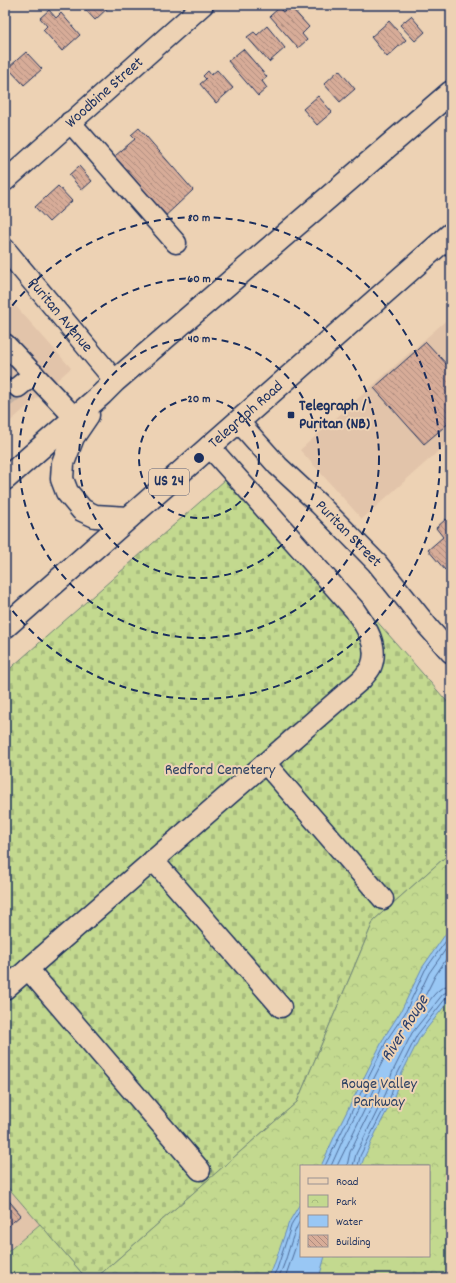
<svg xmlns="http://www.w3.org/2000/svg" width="456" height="1283" viewBox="0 0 456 1283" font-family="Dekko,sans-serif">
	<defs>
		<pattern id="cemetery-stones" width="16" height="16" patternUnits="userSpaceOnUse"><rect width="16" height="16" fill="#c3d98f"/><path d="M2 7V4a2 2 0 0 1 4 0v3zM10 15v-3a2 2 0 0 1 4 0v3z" fill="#a7bb7e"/></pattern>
		<pattern id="park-crowns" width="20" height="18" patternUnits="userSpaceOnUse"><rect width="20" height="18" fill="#c3d98f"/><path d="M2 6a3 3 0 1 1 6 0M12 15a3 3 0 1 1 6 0" fill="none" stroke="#a7bb7e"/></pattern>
		<pattern id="building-back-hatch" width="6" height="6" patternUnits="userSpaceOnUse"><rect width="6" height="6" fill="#d7ac98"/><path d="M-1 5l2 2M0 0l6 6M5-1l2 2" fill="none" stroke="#ae8c7f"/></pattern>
	</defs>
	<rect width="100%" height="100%" fill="#edd2b4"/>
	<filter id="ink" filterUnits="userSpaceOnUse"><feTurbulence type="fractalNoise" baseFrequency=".025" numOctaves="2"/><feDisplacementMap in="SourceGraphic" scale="8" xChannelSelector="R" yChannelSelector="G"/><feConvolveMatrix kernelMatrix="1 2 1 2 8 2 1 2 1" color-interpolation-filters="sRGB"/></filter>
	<g filter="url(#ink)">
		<path fill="#e2c4aa" d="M5,294L71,368L5,426Z
			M451,316V440L362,519L300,450Z
			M5,1184L40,1224L5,1254Z"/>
		<path fill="url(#cemetery-stones)" stroke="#6f8476" d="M241,466L451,706V852L374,920L297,1102L96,1278H86L5,1184V673Z"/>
		<path fill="url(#park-crowns)" stroke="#6f8476" fill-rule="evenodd" d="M451,852V1278H96L297,1102L374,920ZM301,1166H429V1256H301Z
			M40,1224L86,1278H5V1254Z"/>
		<path fill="#99c7f4" stroke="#678ab8" d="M451,928V998L420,1037L400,1077L394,1097L376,1132L364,1158L361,1166H321L337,1131L385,1036L401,1011L422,968L447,932Z
			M301,1202V1256H325L319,1278H267L273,1268L289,1222Z"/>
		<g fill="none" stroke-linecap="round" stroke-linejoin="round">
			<path stroke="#4d6c9a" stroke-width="1" d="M451,952L435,976L418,1010V1012H421C430,1002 436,986 451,985
				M325,1166L341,1133L388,1038L405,1013L425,970L451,934
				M331,1166L345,1135L393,1041L409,1015L429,973L451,942
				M337,1166L379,1080L382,1079L383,1081L380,1091L350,1152L347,1166
				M353,1166L356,1154L386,1093L392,1073L412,1033L443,994L447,992L451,991
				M358,1166L360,1156L391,1095L397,1075L417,1035L446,998L451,996
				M272,1278L277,1269L292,1223L301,1209
				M278,1278C288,1260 290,1237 301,1219
				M285,1278L301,1231"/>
		</g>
		<path fill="url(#building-back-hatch)" stroke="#1b2f5e" d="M81,5H111L95,20Z
			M290,6L309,27L302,34L307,40L298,48L270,16L279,8L283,12Z
			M49,10L56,18L61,13L80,35L62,51L43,30L47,26L40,18Z
			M411,16L425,32L415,41L400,25Z
			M389,21L406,40L387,57L371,37Z
			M267,26L285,48L269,62L247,37L254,32L257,35Z
			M243,49L267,77L262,81L267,88L258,96L228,61Z
			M26,52L42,69L24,85L8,68Z
			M217,70L233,88L216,103L200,84L206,79L203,76L208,71L211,75Z
			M339,70L355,89L340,102L324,84Z
			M318,96L332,112L317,125L303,109Z
			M139,128L193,190L161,220L109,161L135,139L131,135Z
			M79,166L92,181L82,190L69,175Z
			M58,186L72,201L49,222L35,207Z
			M426,342L451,369V421L424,444L374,388Z
			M5,373L22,392L5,407Z
			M446,519L451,526V564L445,570L428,550L443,537L436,528Z
			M5,1196L21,1215L5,1229Z"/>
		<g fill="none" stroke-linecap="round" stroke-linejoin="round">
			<path stroke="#c3b1a3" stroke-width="20" stroke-dasharray="20 10" stroke-linecap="butt" d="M5,398L18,387"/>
			<defs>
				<g id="minor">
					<path d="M70,122L176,243"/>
					<path id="s1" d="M5,181L203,5"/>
					<path id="s2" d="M5,249L115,381"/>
					<path d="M5,344L75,418"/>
					<path d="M18,387L34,374"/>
					<path id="s3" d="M238,421L278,466L319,504L377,563L429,628L451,653"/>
					<path d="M265,763L383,899"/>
					<path d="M153,860L281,1007"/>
					<path d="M28,969L200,1170"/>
					<path d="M5,989L362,679C365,675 369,671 371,667C380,646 365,625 354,609L209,446"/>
				</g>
				<g id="major">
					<path d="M88,415L73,437L63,463L62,479L67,492L82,510L95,516L128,518"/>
					<path d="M5,479L102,394L115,381L451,92"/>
					<path id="s4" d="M5,627L451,234"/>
				</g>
			</defs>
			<use href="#minor" stroke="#1b2f5e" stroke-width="23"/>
			<use href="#major" stroke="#1b2f5e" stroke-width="25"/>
			<use href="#minor" stroke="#edd2b4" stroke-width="20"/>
			<use href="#major" stroke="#edd2b4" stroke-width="22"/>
		</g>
	</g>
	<g fill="none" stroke="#1b2f5e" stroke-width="2" stroke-dasharray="7 5">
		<circle cx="199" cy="458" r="60"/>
		<circle cx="199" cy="458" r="120"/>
		<circle cx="199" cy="458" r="180"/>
		<path d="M5 315A241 241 0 1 1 5 601"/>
	</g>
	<rect fill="#1b2f5e" stroke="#edd2b4" stroke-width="1.5" x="287" y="411" width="8" height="8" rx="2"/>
	<g text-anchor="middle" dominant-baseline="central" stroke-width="4" stroke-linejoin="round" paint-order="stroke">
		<rect fill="#edd2b4" stroke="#5a6078" stroke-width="1" x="149" y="469" width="40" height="26" rx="3"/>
		<g font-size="15" font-weight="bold" fill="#1b2f5e">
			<text x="169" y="482">US 24</text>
		</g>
		<g font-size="16" fill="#1b2f5e" stroke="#edd2b4">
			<text stroke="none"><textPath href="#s1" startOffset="133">Woodbine Street</textPath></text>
			<text stroke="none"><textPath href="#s2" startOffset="86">Puritan Avenue</textPath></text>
			<text stroke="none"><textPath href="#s4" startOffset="321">Telegraph Road</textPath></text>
			<text stroke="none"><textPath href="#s3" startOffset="158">Puritan Street</textPath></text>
		</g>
		<g font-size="16" font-weight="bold" fill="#1b2f5e" stroke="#edd2b4" text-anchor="start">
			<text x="299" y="406">Telegraph /<tspan x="299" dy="18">Puritan (NB)</tspan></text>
		</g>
		<g font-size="16" fill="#2c4063" stroke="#edd2b4">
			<text x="220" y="770">Redford Cemetery</text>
			<text x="379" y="1084">Rouge Valley<tspan x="379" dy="18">Parkway</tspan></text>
		</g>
		<g font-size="17" font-style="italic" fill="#283e6d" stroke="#edd2b4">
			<text transform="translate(406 1029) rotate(-58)">River Rouge</text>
		</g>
	</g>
	<circle cx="199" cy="458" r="6" fill="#1b2f5e" stroke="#edd2b4" stroke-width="2"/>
	<g font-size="12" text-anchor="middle" font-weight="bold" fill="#1b2f5e" stroke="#edd2b4" stroke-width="4" stroke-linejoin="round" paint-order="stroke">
		<text x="199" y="221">80 m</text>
		<text x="199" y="282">60 m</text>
		<text x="199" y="342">40 m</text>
		<text x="199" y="402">20 m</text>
	</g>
	<rect width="456" height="1283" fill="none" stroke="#edd2b4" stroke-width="20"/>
	<rect x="10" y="10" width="436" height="1263" fill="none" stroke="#1b2f5e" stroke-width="1.5" filter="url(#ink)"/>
	<rect x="300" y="1165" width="130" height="92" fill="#edd2b4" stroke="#999192"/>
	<rect x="308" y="1178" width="20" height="6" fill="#edd2b4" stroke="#999192"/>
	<text x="336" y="1185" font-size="12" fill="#1b2f5e">Road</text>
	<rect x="308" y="1195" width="20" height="12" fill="url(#park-crowns)" stroke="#999192"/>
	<text x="336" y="1205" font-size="12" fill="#1b2f5e">Park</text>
	<rect x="308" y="1215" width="20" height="12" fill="#99c7f4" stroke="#999192"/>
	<text x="336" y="1225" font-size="12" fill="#1b2f5e">Water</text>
	<rect x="308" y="1235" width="20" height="12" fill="url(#building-back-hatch)" stroke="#999192"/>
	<text x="336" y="1245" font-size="12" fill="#1b2f5e">Building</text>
</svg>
